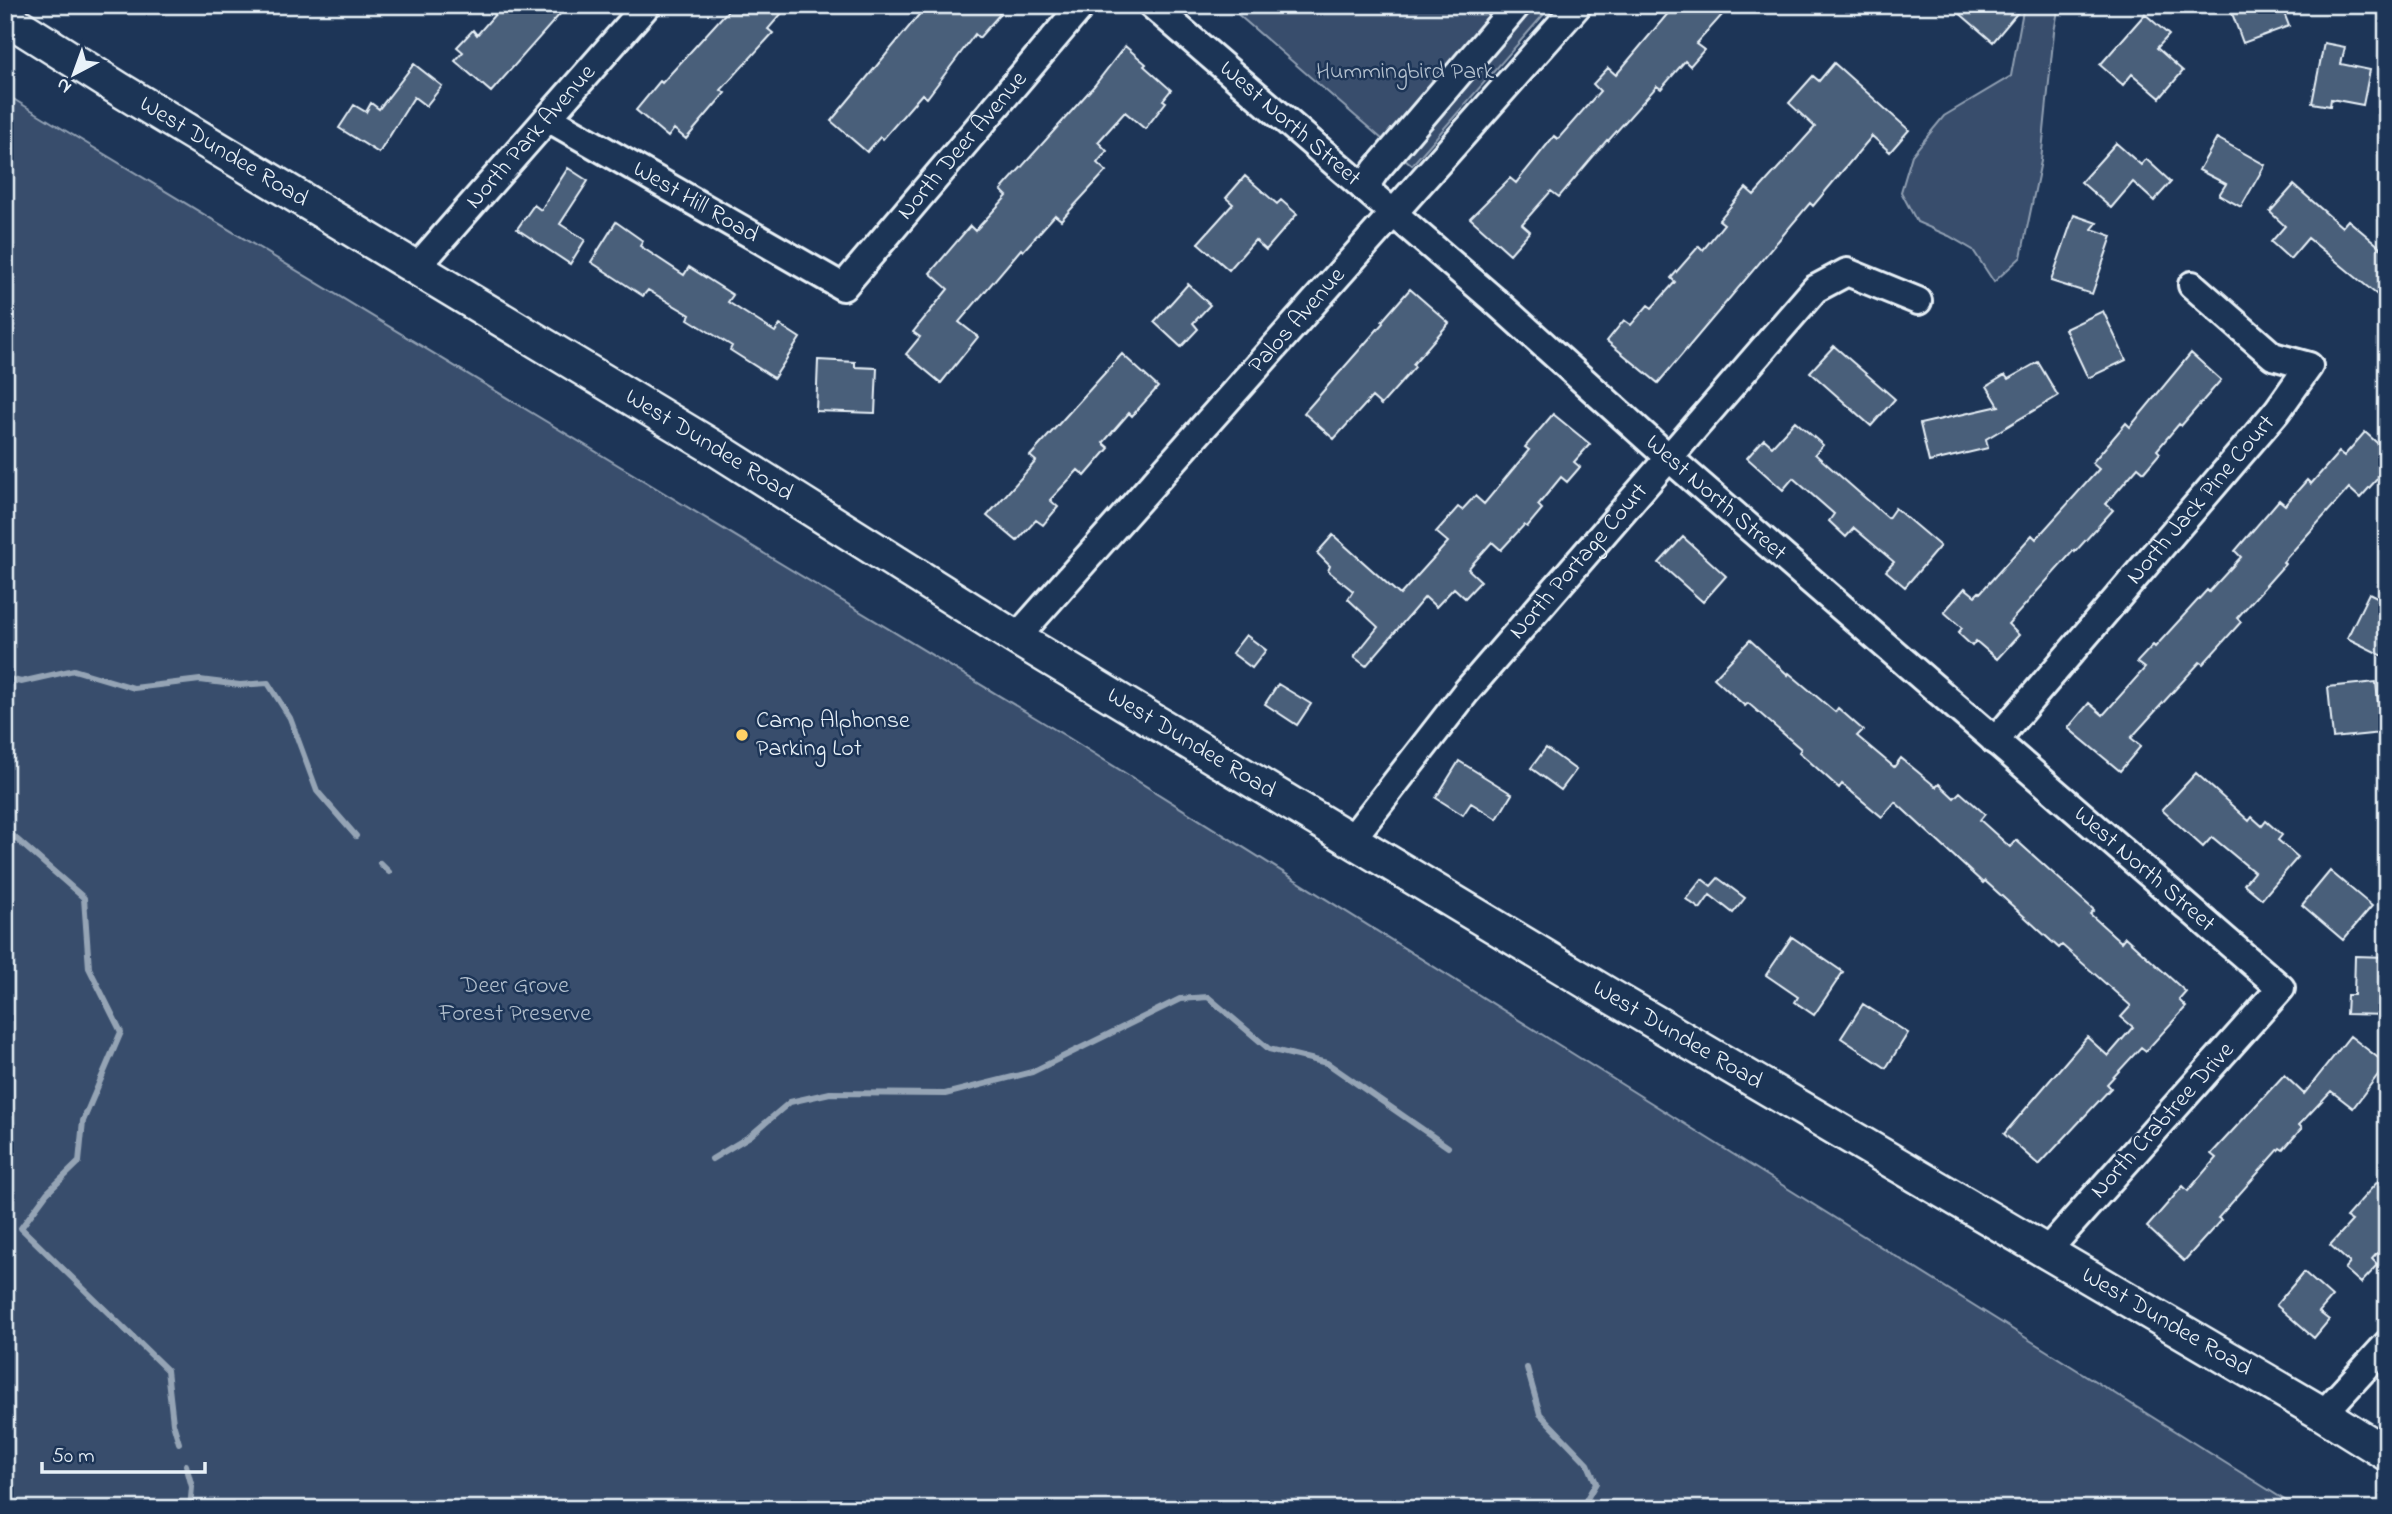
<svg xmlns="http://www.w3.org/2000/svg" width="2392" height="1514" viewBox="0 0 2392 1514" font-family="'Indie Flower',sans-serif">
	<rect width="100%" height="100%" fill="#1d3557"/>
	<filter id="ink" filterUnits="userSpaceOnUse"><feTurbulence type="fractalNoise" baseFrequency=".0143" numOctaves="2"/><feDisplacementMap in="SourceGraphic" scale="14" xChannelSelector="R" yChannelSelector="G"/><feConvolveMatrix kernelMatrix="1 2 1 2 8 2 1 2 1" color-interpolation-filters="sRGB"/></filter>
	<g filter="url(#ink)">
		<path fill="#374d6c" stroke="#909fb2" stroke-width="2" d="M1227,5H1552L1412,165Z
			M2024,5H2059L2054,32L2041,161L2021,257L1994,282L1973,250L1949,236L1917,222L1901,192L1912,155L1944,116L2011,76Z
			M5,94L1069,738L2299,1509H5Z"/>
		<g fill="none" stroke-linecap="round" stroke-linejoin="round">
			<path stroke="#95a4b5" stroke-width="6" d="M5,678L21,682L74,670L134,688L200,680L240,685L268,683L290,718L317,791L356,836
				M5,829L84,898L89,968L121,1032L83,1121L79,1162L47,1193L21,1228L167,1370L173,1423L179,1443
				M380,863L389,872
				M712,1159L750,1136L790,1102L830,1093L945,1094L1032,1072L1180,999L1208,997L1269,1049L1327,1063L1448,1147
				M1527,1368L1540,1414L1588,1464L1596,1483L1581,1509
				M186,1465L192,1487L190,1509"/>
		</g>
		<path fill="#495e7a" stroke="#e8f1f8" stroke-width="2" d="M503,5H568L491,92L455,61L463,52L457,47L473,30L477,35Z
			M733,5H789L768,29L773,33L721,90L725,93L686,139L674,129L668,137L636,110L660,81L662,83Z
			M927,5H991L1000,14L979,38L975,34L927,98L922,94L883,139L880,137L867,152L831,121Z
			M1675,5H1731L1696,44L1704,50L1690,66L1685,61L1661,89L1657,86L1608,141L1607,140L1559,197L1551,191L1522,224L1530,231L1510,254L1470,218L1510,178L1516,183L1554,136L1558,139L1600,91L1593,84L1608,68L1616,75Z
			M1950,5H2024L1993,42Z
			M2229,5H2281L2289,26L2243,43Z
			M2145,14L2169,35L2157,48L2183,71L2160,98L2132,74L2123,85L2100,65Z
			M2324,43L2345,47L2341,64L2370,70L2363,105L2331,99L2330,106L2312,103Z
			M1125,46L1146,64L1144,66L1171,90L1163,100L1166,102L1145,129L1125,112L1098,142L1107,151L1097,163L1106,171L1061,220L1055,215L1023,251L1021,249L959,322L978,337L941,383L906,354L920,337L913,332L948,289L930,273L970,226L975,231L1007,196L1001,190L1094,86Z
			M1834,63L1909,130L1890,152L1872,136L1813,206L1810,203L1658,383L1607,341L1624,320L1631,325L1648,305L1652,308L1675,282L1671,278L1699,246L1703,250L1724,224L1719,220L1746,188L1754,195L1815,127L1789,103L1813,76L1819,81Z
			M414,64L442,86L426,106L414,97L379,153L339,128L354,105L366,112L371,103L379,109Z
			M2217,138L2265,165L2241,207L2219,195L2226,184L2199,170Z
			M2116,143L2141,165L2146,159L2171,182L2154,201L2133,182L2111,208L2081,182Z
			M568,168L588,181L560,224L585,240L570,264L517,229L534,205L541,210Z
			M1245,176L1277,204L1281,200L1297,214L1266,250L1255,240L1229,270L1198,243L1233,204L1226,198Z
			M2294,185L2342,227L2348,220L2387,253V303L2308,238L2290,259L2271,242L2285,226L2270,212Z
			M2074,215L2097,223L2092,229L2112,236L2092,294L2051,281Z
			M616,222L643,241L640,246L684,275L689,267L733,295L728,302L775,332L780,325L800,338L774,378L730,350L732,346L688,319L690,315L648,290L643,296L591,262Z
			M1188,284L1210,305L1193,323L1198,329L1181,347L1154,322Z
			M1410,289L1449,323L1413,364L1415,367L1381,405L1372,397L1334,439L1304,413L1383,323L1382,321Z
			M2103,311L2126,360L2088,378L2065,329Z
			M1834,346L1895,399L1871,426L1810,372Z
			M2191,353L2221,380L2181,426L2179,424L2157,450L2160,453L2144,472L2138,467L2106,504L2113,510L2075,552L2074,550L2008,624L2019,635L1997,659L1976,641L1972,646L1958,633L1962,628L1944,612L1965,588L1975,596L1979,592L1980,593L2032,535L2036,539L2099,469L2092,463L2126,423L2130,427Z
			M1122,354L1158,387L1132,416L1129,413L1103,443L1109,448L1085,476L1078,470L1050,500L1058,507L1043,525L1036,520L1017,541L987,516L1036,461L1030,456Z
			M818,360L855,362V367L877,368L875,413L816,411Z
			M2038,362L2058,396L1986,439L1988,448L1929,462L1920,424L1999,406L1987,386L2005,375L2008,379Z
			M1553,414L1590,444L1574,462L1580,467L1567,482L1561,477L1538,505L1542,509L1527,527L1524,525L1501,550L1492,542L1468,569L1481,581L1465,598L1454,588L1436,607L1425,597L1366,666L1354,657L1378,627L1348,599L1353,591L1328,571L1330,566L1317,553L1333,535L1400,595L1448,542L1436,532L1458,507L1462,510L1475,496L1484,504L1529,450L1525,447Z
			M1795,421L1823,445L1815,454L1888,518L1895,508L1940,546L1905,587L1886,571L1894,562L1854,528L1846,537L1829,521L1834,514L1793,478L1783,490L1747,458L1764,439L1772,446Z
			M2365,432L2387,452V468L2360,498L2349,488L2283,562L2285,564L2237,618L2241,622L2203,664L2200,662L2131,738L2141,746L2120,771L2068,728L2089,703L2103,715L2145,668L2137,662L2153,645L2155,647L2207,590L2209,592L2241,557L2235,551L2279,500L2285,505L2307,480L2311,484L2339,452L2344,456Z
			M1683,537L1726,576L1703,602L1659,563Z
			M2369,593L2387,602V658L2347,638Z
			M1246,635L1266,650L1252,668L1232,653Z
			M1750,640L1788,675L1789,673L1835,712L1838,708L1863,730L1857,736L1894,767L1901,758L1936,787L1939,784L1954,798L1960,792L1985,814L1980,820L2010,847L2016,840L2094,910L2090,914L2121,942L2125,937L2186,992L2179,1000L2186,1007L2146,1051L2141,1047L2107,1084L2111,1088L2039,1165L2004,1134L2087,1037L2108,1056L2133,1027L2121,1017L2131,1006L2062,945L2059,948L1985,881L1983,883L1895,802L1882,817L1842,784L1839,788L1799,752L1801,749L1748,703L1745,706L1714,678Z
			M2376,682L2381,733L2333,738L2328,687Z
			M1278,684L1311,704L1297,725L1265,704Z
			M1546,748L1576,770L1561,790L1531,768Z
			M1459,761L1512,794L1497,819L1471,803L1463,815L1436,798Z
			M2196,773L2249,821L2252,817L2262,826L2266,821L2282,835L2278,840L2298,857L2262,899L2244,884L2254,872L2212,837L2203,847L2162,810Z
			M2330,871L2372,906L2343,940L2302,905Z
			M1718,878L1745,898L1733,913L1710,895L1700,909L1686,899L1702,879L1711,886Z
			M1792,937L1843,972L1814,1015L1795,1002L1798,997L1766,975Z
			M2355,956L2387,957V1015L2346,1014L2347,995H2354Z
			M1863,1004L1908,1033L1886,1068L1841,1038Z
			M2350,1036L2386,1064L2353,1108L2331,1091L2299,1125L2302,1128L2283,1150L2280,1148L2218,1218L2221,1220L2184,1261L2147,1227L2183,1186L2188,1191L2216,1158L2211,1154L2284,1075L2304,1094Z
			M2387,1171V1242L2372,1259L2378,1265L2361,1283L2345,1269L2350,1263L2330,1245L2352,1221L2346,1217Z
			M2304,1272L2332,1297L2319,1312L2329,1320L2314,1338L2276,1305Z"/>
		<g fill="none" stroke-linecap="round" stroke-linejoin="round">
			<defs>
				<g id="minor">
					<path id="s1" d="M1152,5L1494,300L1668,457L2281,988L2045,1253"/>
					<path id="s2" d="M548,118L843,287L1082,5"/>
					<path d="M1364,188L1376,170L1517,5"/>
					<path id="s3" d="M417,267L647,5"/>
					<path id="s4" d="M1016,638C1204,428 1389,215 1578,5"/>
					<path id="s5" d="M1995,741L2277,411L2309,366L2273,356L2192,285"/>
					<path id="s6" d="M1351,840L1466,692L1815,289L1847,272L1918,301"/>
					<path d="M2323,1414L2387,1344"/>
				</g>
				<g id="major">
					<path id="s7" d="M5,17L119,89L713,447L1016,638L1607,994L2323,1414L2387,1454"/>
				</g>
			</defs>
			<use href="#minor" stroke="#e8f1f8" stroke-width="32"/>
			<use href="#major" stroke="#e8f1f8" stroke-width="38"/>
			<use href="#minor" stroke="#1d3557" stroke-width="26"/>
			<use href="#major" stroke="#1d3557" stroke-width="33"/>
		</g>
	</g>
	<circle fill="#ffd166" stroke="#1d3557" stroke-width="2.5" cx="742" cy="735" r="7"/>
	<g text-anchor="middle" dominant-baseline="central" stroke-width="5" stroke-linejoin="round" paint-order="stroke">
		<g font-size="24" fill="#b3c0ce" stroke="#1d3557">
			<text x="1405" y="72">Hummingbird Park</text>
			<text x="515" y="986">Deer Grove<tspan x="515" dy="28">Forest Preserve</tspan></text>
		</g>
		<g font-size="24" fill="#e8f1f8" stroke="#1d3557">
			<text stroke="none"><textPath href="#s1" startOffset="182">West North Street</textPath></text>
			<text stroke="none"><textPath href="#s3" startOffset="173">North Park Avenue</textPath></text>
			<text stroke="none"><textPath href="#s2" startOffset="525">North Deer Avenue</textPath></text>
			<text stroke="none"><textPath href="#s7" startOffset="257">West Dundee Road</textPath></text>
			<text stroke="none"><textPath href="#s2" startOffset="170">West Hill Road</textPath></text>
			<text stroke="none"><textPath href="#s4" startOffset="424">Palos Avenue</textPath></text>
			<text stroke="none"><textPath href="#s7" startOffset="824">West Dundee Road</textPath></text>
			<text stroke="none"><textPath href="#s1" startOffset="749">West North Street</textPath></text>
			<text stroke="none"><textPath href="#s5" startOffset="317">North Jack Pine Court</textPath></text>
			<text stroke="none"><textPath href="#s6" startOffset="360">North Portage Court</textPath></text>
			<text stroke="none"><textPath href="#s7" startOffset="1391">West Dundee Road</textPath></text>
			<text stroke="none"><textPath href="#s1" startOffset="1316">West North Street</textPath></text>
			<text stroke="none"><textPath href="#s7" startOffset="1958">West Dundee Road</textPath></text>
			<text transform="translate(2163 1121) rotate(-48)">North Crabtree Drive</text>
			<text stroke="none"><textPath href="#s7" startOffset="2525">West Dundee Road</textPath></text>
		</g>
		<g font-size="24" fill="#e8f1f8" stroke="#1d3557" text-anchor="start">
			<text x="756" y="721">Camp Alphonse<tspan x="756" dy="28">Parking Lot</tspan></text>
		</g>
	</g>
	<rect width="2392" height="1514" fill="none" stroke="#1d3557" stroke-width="28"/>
	<rect x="14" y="14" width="2364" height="1486" fill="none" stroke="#e8f1f8" stroke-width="2.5" filter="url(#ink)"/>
	<g transform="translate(74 74) rotate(221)" stroke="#1d3557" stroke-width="5" paint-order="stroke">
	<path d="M0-5L12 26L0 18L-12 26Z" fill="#e8f1f8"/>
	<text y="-10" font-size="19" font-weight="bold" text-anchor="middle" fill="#e8f1f8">N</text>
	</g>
	<path d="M42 1462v10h163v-10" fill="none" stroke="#e8f1f8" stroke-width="3.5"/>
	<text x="52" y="1462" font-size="21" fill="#e8f1f8" stroke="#1d3557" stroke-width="5" paint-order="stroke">50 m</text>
</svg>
